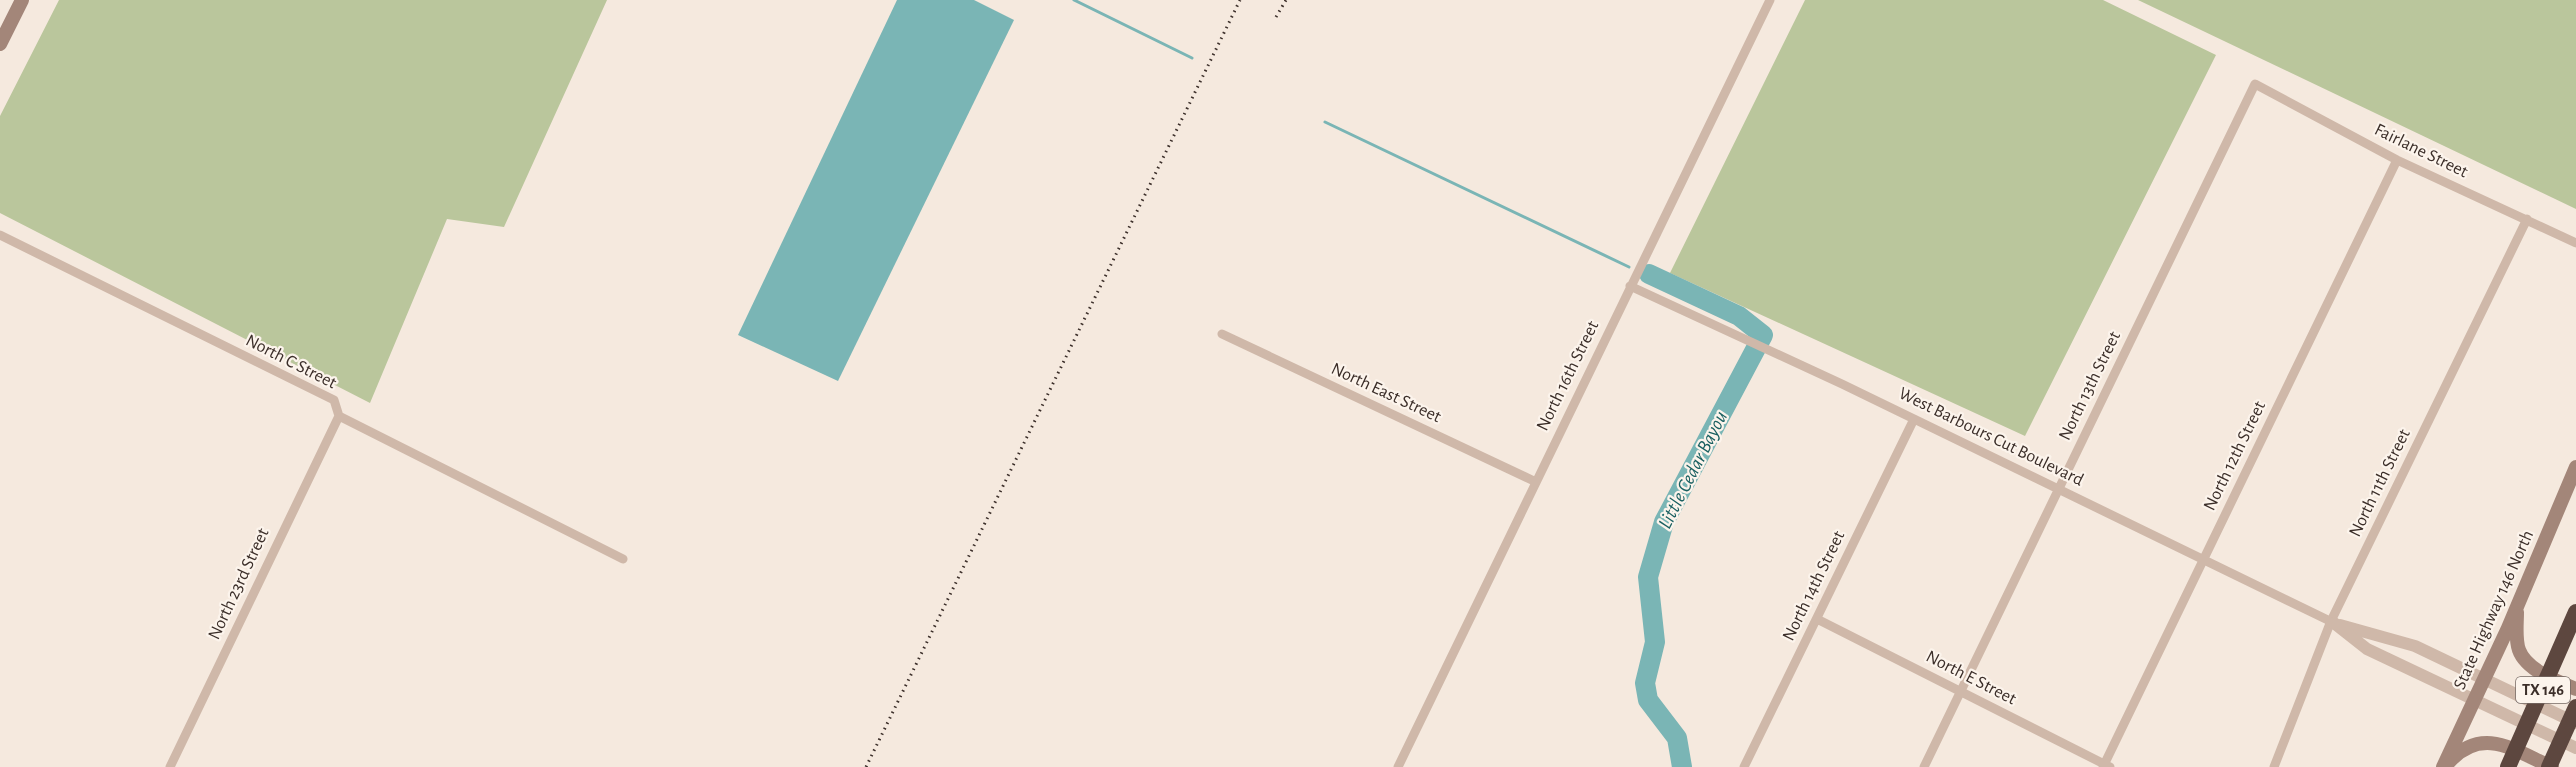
<svg xmlns="http://www.w3.org/2000/svg" width="2576" height="767" viewBox="0 0 2576 767" font-family="'Alegreya Sans',sans-serif">
	<rect width="100%" height="100%" fill="#f5e9de"/>
	<path fill="#bac69c" d="M59,0H607L504,227L447,219L370,403L0,213V116Z
		M1805,0H2103L2216,55L2025,436L1670,273Z
		M2138,0H2576V209Z"/>
	<path fill="#7ab5b5" d="M897,0H974L1014,20L838,381L738,335Z"/>
	<g fill="none" stroke-linecap="round" stroke-linejoin="round">
		<path stroke="#7ab5b5" stroke-width="3" d="M1074,0L1192,58
			M1325,122L1629,267"/>
		<path stroke="#7ab5b5" stroke-width="20" d="M1649,274L1739,316L1763,335L1664,522L1648,577L1655,642L1645,683L1648,700L1677,738L1682,767"/>
		<path stroke="#cfb8a9" stroke-width="9" d="M0,235L334,400L339,416L623,559
			M1630,286L1842,384L2334,623
			M1222,334L1536,482
			M1817,619L2110,767
			M170,767L339,416
			M1398,767L1770,0
			M1744,767L1914,419
			M1924,767L2255,84L2397,160L2576,243
			M2103,767L2397,160
			M2274,767L2331,621L2527,219"/>
		<path stroke="#cfb8a9" stroke-width="12" d="M2334,623L2367,649L2576,748
			M2340,625L2415,646L2576,723"/>
		<path stroke="#a38679" stroke-width="14" d="M0,44L22,0
			M2517,612C2517,624 2515,639 2519,650C2526,670 2558,682 2576,689
			M2449,762C2483,725 2515,751 2552,767
			M2443,767L2508,628L2576,467"/>
		<path stroke="#5d473f" stroke-width="16" d="M2508,767L2576,612
			M2549,767L2576,707"/>
		<path stroke="#3b2e29" stroke-width="3" stroke-dasharray="1.5 4.5" stroke-linecap="butt" d="M1276,17L1286,0
			M866,767L1240,0"/>
	</g>
	<g text-anchor="middle" dominant-baseline="central" stroke-width="4.5" stroke-linejoin="round" paint-order="stroke">
		<rect fill="#fcf4ec" stroke="#756964" stroke-width="1.5" x="2516" y="677" width="54" height="26" rx="4.5"/>
		<g font-size="16" font-weight="bold" fill="#3b2e29">
			<text x="2543" y="690">TX 146</text>
		</g>
		<g font-size="18" fill="#3b2e29" stroke="#fcf4ec">
			<text transform="translate(2421 151) rotate(26)">Fairlane Street</text>
			<text transform="translate(291 362) rotate(27)">North C Street</text>
			<text transform="translate(1568 376) rotate(-64)">North 16th Street</text>
			<text transform="translate(2090 386) rotate(-64)">North 13th Street</text>
			<text transform="translate(1386 393) rotate(25)">North East Street</text>
			<text transform="translate(1991 437) rotate(26)">West Barbours Cut Boulevard</text>
			<text transform="translate(2235 456) rotate(-64)">North 12th Street</text>
			<text transform="translate(2380 483) rotate(-64)">North 11th Street</text>
			<text transform="translate(239 584) rotate(-65)">North 23rd Street</text>
			<text transform="translate(1814 586) rotate(-64)">North 14th Street</text>
			<text transform="translate(2494 610) rotate(-66)">State Highway 146 North</text>
			<text transform="translate(1971 678) rotate(27)">North E Street</text>
		</g>
		<g font-size="20" font-style="italic" fill="#1a6061" stroke="#fcf4ec">
			<text transform="translate(1693 470) rotate(-63)">Little Cedar Bayou</text>
		</g>
	</g>
</svg>
